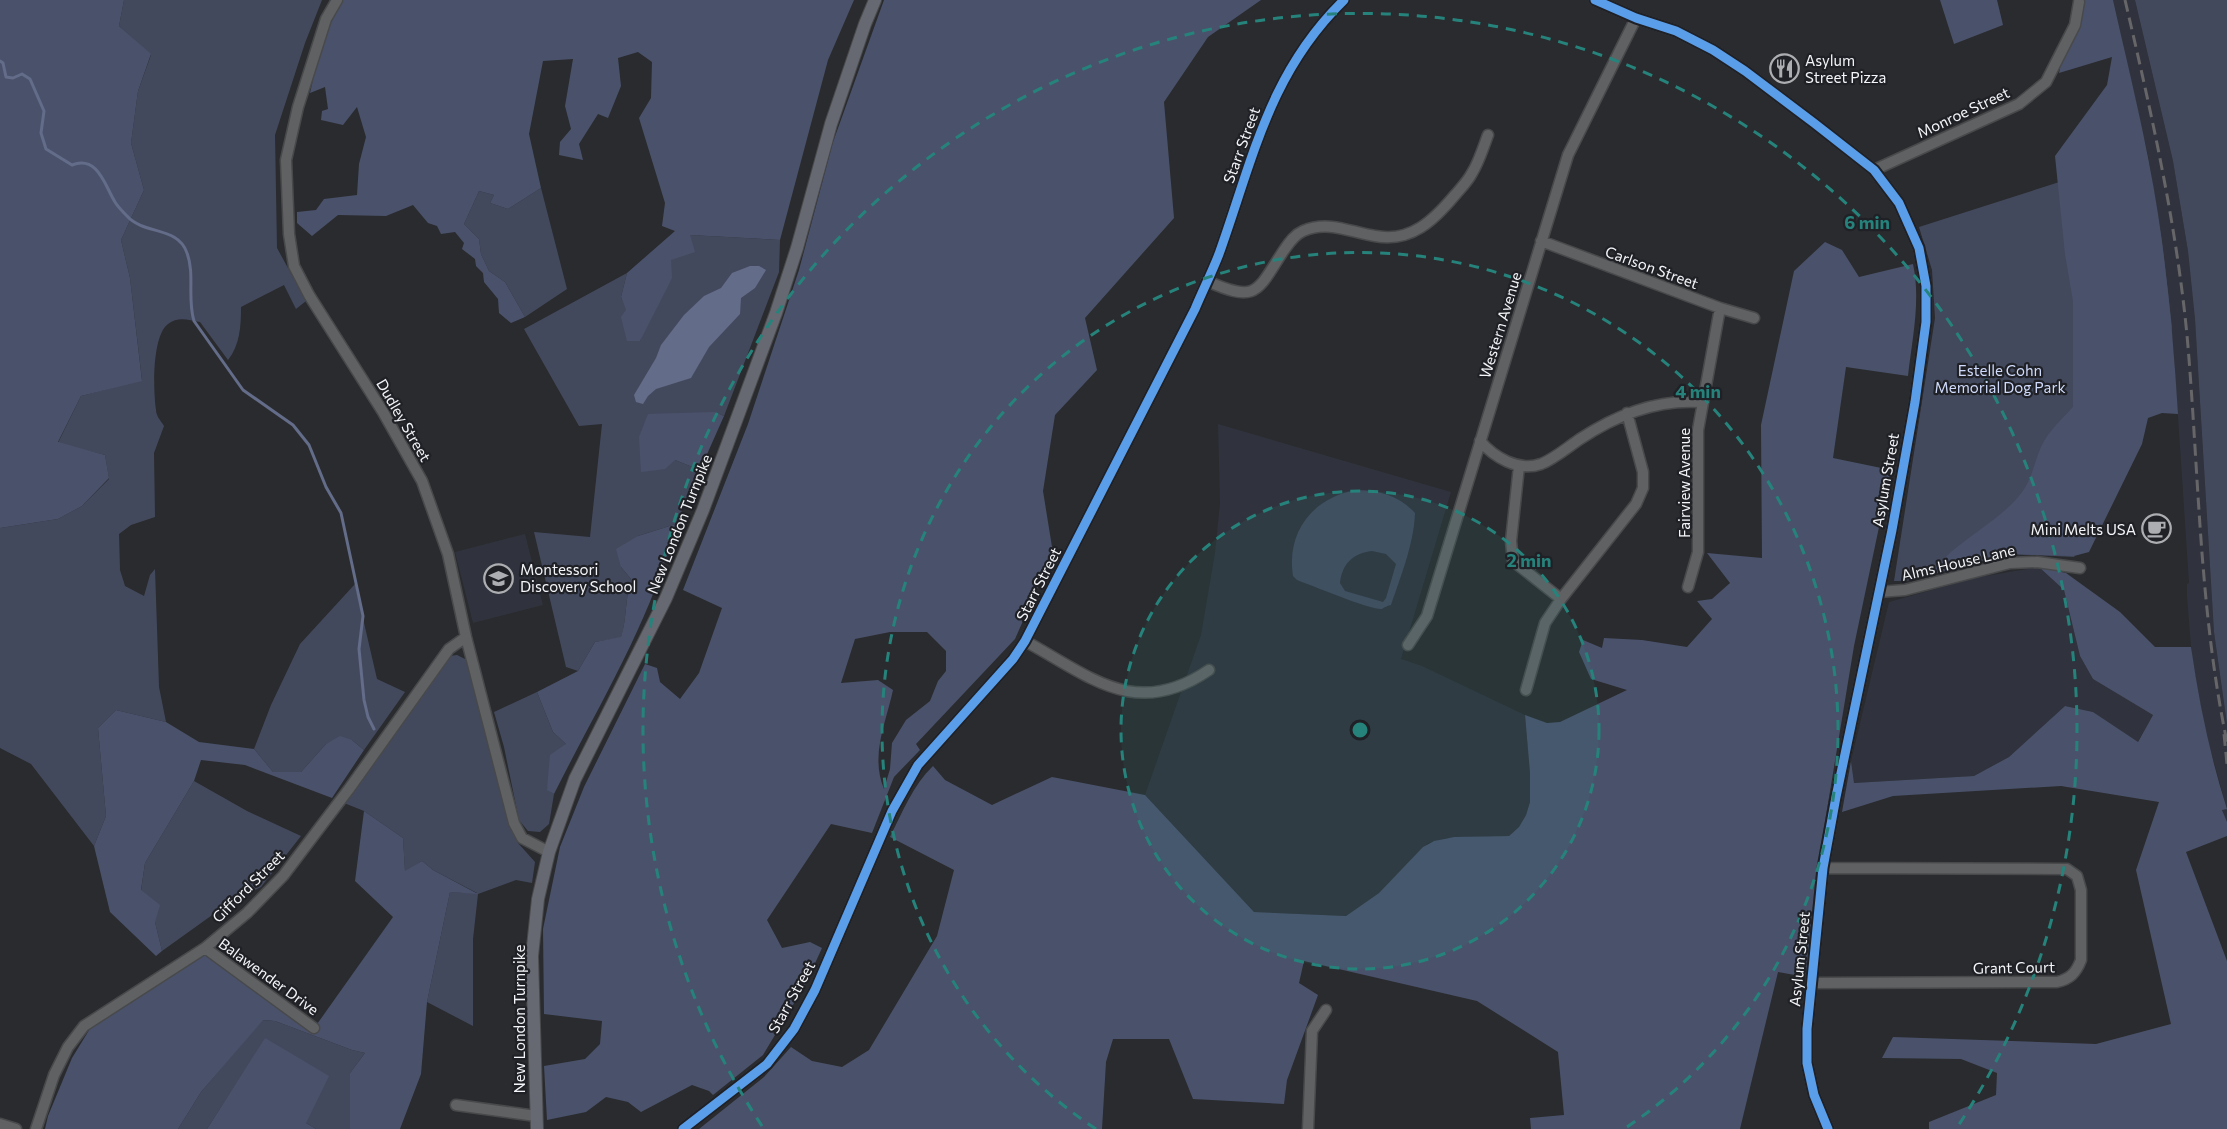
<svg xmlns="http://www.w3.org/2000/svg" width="2227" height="1129" viewBox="0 0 2227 1129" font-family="Commissioner,sans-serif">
	<rect width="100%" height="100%" fill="#2a2b2e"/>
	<path fill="#30333d" d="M2113,0H2135L2173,161L2188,251L2195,319L2214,632L2227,724V825L2222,809H2227L2206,734L2192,659L2187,596V584L2189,583L2174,356L2162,241L2148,156Z
		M1218,424L1451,492L1401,659L1422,666L1525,715L1530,773V802L1526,815L1519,827L1509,836L1447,838L1428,843L1379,893L1346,916L1254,912L1145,795L1201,635L1215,553L1220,503Z
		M525,534L543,605L473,623L455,552Z
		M2039,567L2064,590L2080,656L2093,679L2153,715L2137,743L2093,712L2065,706L2009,757L1974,776L1854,783L1851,761L1889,602L1974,578Z"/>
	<path fill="#43495d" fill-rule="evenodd" d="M124,0H322L305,43L275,135L277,248L306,301L296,309L284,285L241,307C241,326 240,345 228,360L200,322C189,320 178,316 168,324C152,336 153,390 156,410C156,416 161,421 164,426L154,453L155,517L131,525L119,534L120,570L125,586L144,596L150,575L155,569L159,687L166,722L116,710L98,728L106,816L94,846L31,764L0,748V528L58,519L82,506L109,479L105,455L58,443L81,396L142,380L130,278L121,240L144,190L131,143L138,91L151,55L119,26Z
		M2135,0H2227V724L2214,632L2195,319L2188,251L2173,161Z
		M2147,154L2162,241L2172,327L2164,381L2070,553L2075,557L2009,554L1906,581H1894L1935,318L1932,270L1919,227Z
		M541,188L567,289L525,317L505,282L489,271L481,254L479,239L464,224L479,191L494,195L490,203L508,209Z
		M690,235L780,240L779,272L724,416L715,412L675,460L700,470L676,524L638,536L621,567L631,579C625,598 627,618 621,638L595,642L578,671L566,667L534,532L590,537L602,424L579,426L524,329L627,273L621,297L640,341L671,260Z
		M1357,490C1379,490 1400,496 1415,513C1414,543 1401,576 1391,605C1389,605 1383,608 1382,609C1370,610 1311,585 1297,580L1293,576C1286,532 1313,497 1357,490ZM1372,551L1386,554L1396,564L1386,598L1383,602L1345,591L1340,583C1342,564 1353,553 1372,551Z
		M355,584L377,679L405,692L364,750L352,740L326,744L301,772H273L254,749L271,705L300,644Z
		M457,655L469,661L511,828L518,843L535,862L532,883L516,880L478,894L473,939V1026L427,1002L450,892L477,893L433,870L422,861L405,872L403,838L364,811L344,803L400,728L450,656Z
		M537,692L553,732L566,744L547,789L554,794L549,824L540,832L528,831L519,820L504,747L494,712Z
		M194,781L247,811L301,836L261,887L229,903L162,951L155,922L141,891L145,863Z
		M262,1020L275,1021L352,1050L365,1053L350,1073V1129H316L306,1123L265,1039L207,1129H178L201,1092Z"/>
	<path fill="#4a526b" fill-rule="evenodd" d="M0,0H124L119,26L151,54L138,91L131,143L144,190L121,240L130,278L142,381L81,396L58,442L105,455L109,478L82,506L58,519L0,528Z
		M343,0H854L828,60L780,240L690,235L695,252L671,260L672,278L640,341H627L621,317L626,310L621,297L627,273L675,231L662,226L665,203L639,118L651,98L652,62L638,52L618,58L621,86L608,118L598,114L579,144L583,160L559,155L560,142L571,129L565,106L573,59L543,61L529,134L541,188L508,209L490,203L494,195L479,191L464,224L479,239L481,254L489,271L505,282L525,317L511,323L499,313L498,299L484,282L483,273L476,266L475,259L462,249L464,243L455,232L441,234L437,226L428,223L413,205L386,216L338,215L312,236L297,223V212L316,210L324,199L357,195L359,164L366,137L357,107L343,125L321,120L322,111L328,109L325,87L310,93C317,61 325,28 343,0Z
		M884,0H1261L1208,37L1164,102L1174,218L1085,318L1097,370L1055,415L1043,491L1053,553L1015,639L916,744L920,750L894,777L872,833L831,824L767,920L782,948L810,942L822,948L806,983L763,1055L713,1095L709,1091L692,1085L641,1112L628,1102L606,1097L586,1112L547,1120L544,1066L585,1059L600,1044L602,1021L544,1014L543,929L560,847L584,787L645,664L657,668L660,682L680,699L699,673L722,608L683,590L748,424L799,270L833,142ZM890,632H927L946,651V671L938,681L930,701L906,720L892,743L890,769L884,789C870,755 886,723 893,690L878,680L841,683L855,639Z
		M1940,0H1997L2003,25L1954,44Z
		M2074,0H2113C2129,71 2147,142 2158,214C2168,280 2174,347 2178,414L2162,413L2148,418L2142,444L2089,552L2074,556L2009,554L1930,575C1952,543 1995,525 2019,496C2034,480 2034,456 2046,438C2053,427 2064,417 2073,407V301L2065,254L2055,156L2107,85L2112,57L2059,73Z
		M1825,242L1842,250L1859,277L1913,264C1921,300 1912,340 1908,376L1846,367L1833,458L1891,470L1854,646L1816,876L1806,977L1778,972L1740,1129H1531L1530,1118L1564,1115L1558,1052L1477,1001L1304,961L1299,983L1318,995L1287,1080L1284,1104L1193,1099L1169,1039H1113L1106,1062L1102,1129H699L764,1077L791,1047L812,1061L842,1067L869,1050L937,936L954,870L890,837C902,813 913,785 933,766L945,780L992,805L1052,777L1145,795L1254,912L1346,916L1379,893L1423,847L1434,841L1454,837L1509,836L1519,827L1526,815L1530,802V773L1525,715L1547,723L1560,722L1627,690L1591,679L1579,652L1583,640L1602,648L1604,638L1642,640L1687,647L1712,619L1697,601L1712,599L1730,583L1707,553L1762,558L1761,425L1794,271Z
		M715,412L724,416L700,470L675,460L665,469L641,472L639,437L648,414Z
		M676,524C652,620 598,706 554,794L547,790L550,755L566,744L553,732L537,692L578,671L595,642L621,637C627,618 625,598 631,579L621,567L616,549L638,536Z
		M2039,567L2066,573L2120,612L2155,647H2191C2199,702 2210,756 2227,809L2222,810L2227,822V836L2186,852L2227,961V1129H1929V1122L1996,1095L1997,1073L1961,1059L1882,1058L1893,1037L2096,1044L2171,1024L2136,870L2159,802L2061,786L1893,796L1842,812L1851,761L1854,783L1974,776L2009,757L2065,706L2093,712L2138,742L2153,715L2093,679L2080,656L2064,590Z
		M116,710L166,722L199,742L254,749L273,772H301L326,744L340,736L352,740L364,750L332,798L245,765L201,760L194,781L145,863L141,890L160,905L155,922L162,951L156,956L110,912L94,846L106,816L98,728Z
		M364,811L403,838L405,871L422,861L433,870L478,894L450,892L427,1002L421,1074L400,1129H350V1073L365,1053L352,1050L275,1021L263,1020L201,1092L178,1129H45L48,1116L72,1058L91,1027L215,948L315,1027L393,917L355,881Z
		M265,1038L329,1076L306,1123L316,1129H207Z"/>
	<path fill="#636c88" d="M750,266H759L766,270L755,288L741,298L740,314L709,347L691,378L656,389L648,396L643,404L636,402L634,395L656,358L661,345L684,315L704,296L721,288L732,273Z"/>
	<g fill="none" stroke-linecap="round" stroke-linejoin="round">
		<path stroke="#636c88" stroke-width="3" d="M0,61L3,63L6,77L13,78L22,74L30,79L44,111L41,133L46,149L72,165C98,155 105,186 115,202C118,207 123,212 127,216C144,235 178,226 187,253C195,274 187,299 194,321L243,390L293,425L309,445L326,487L341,513L363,616L359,649L364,700L368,717L374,729"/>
		<defs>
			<path id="minor" d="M337,0L326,19L298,107L286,160L289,234L294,266L309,295L383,412L422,481L448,554L466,637L514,823L522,838L549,852
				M1595,0L1636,18L1676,31L1713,50L1745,71L1814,123L1874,170L1899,203L1919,248L1926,286V322L1915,402L1892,530L1836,797L1823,868L1807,1029V1063L1814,1095L1828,1129
				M1874,170L2019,104L2046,82L2075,25L2079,2
				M1541,241L1720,308L1754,318
				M1207,281C1258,304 1257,291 1284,250C1289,243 1294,235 1303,231C1328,220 1350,232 1375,236C1411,243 1434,220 1455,195C1461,188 1468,181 1472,173C1479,162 1483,148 1488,135
				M1480,441C1494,457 1518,472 1541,464C1554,459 1568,447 1580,439C1616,415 1657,399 1701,402
				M1519,466L1511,541L1513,561L1561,599
				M1688,587L1698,552V430L1720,308
				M1879,592L1905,590L2010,563L2037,562L2080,568
				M1025,641C1091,677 1136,720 1209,670
				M1408,645L1427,616L1568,155L1636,18
				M1526,690L1545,623L1561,599L1636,504L1643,488V472L1627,413
				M205,948L314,1028
				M1812,983L2057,982C2070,979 2076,973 2081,960V890L2077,876L2067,869L1823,868
				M456,1105L536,1116
				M0,1124L16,1129
				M36,1129L54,1075L68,1047L84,1026L205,948L247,913L283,876L349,789L449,649L466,637
				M683,1129L767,1064L794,1029L815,990L892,811L918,765L1013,659L1025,641L1195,309C1203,290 1212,272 1219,254C1253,159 1269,73 1344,0
				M1308,1129L1312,1031L1326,1010"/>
			<path id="major" d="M537,1129L532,956L538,899L549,852L575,779L666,598L703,510L776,313L797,248L831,124L865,24L875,0"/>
		</defs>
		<use href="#minor" stroke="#48494b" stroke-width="13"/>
		<use href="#major" stroke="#48494b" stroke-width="14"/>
		<use href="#minor" stroke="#606163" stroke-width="10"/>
		<use href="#major" stroke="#666971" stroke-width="12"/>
		<path stroke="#666669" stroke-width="3" stroke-dasharray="12 6" stroke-linecap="butt" d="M2125,0C2151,111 2176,222 2187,335C2199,471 2199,609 2227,742
			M2224,734L2227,764"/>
		<defs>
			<path id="cycleway" d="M1595,0L1636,18L1676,31L1713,50L1745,71L1814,123L1874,170L1899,203L1919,248L1926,286V322L1915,402L1892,530L1836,797L1823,868L1807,1029V1063L1814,1095L1828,1129
				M683,1129L767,1064L794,1029L815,990L892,811L918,765L1013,659L1025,641L1195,309C1203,290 1212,272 1219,254C1253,159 1269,73 1344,0"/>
		</defs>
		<use href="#cycleway" stroke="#1f2126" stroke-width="13"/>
		<use href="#cycleway" stroke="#5a9eea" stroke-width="9"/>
	</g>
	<circle cx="1360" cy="730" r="239" fill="#26837c" fill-opacity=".12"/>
	<g fill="none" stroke="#26837c" stroke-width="3" stroke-dasharray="10 8">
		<circle cx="1360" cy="730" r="239"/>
		<path d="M1096 1129A478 478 0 1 1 1624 1129"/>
		<path d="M762 1126A717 717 0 1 1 1958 1126"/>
	</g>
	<defs>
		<symbol id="restaurant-ring" viewBox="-11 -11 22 22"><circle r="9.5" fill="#1f2126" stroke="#adaeb1" stroke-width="1.5"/><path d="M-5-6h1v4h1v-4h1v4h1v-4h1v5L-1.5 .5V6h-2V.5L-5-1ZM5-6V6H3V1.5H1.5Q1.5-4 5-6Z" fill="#adaeb1"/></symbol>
		<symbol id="cafe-ring" viewBox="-11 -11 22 22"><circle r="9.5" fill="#1f2126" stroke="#adaeb1" stroke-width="1.5"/><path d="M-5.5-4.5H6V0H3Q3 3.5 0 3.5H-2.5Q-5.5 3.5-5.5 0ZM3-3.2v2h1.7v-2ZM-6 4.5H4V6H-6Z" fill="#adaeb1"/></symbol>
		<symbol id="school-ring" viewBox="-11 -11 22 22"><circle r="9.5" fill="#1f2126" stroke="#adaeb1" stroke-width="1.5"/><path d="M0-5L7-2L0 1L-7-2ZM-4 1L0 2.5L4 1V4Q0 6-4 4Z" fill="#adaeb1"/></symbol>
	</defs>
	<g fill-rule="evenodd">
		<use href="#restaurant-ring" x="1768" y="52" width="33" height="33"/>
		<use href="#cafe-ring" x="2140" y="512" width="33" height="33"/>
		<use href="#school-ring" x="482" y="562" width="33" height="33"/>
	</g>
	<g text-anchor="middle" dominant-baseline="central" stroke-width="4.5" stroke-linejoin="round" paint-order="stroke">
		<g font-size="15" fill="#f4f5f8" stroke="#1f2126" text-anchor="start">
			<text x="1805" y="60">Asylum<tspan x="1805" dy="17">Street Pizza</tspan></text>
			<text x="2136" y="529" text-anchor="end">Mini Melts USA</text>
			<text x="520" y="569">Montessori<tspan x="520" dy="17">Discovery School</tspan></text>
		</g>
		<g font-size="15" fill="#f4f5f8" stroke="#1f2126">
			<text transform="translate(1963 112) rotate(-25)">Monroe Street</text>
			<text transform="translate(1241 145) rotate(-70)">Starr Street</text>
			<text transform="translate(1652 267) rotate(20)">Carlson Street</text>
			<text transform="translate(1500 325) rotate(-73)">Western Avenue</text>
			<text transform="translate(404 420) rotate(60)">Dudley Street</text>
			<text transform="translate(1885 480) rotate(-80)">Asylum Street</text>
			<text transform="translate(1684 483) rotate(-90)">Fairview Avenue</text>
			<text transform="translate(679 524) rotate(-68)">New London Turnpike</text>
			<text transform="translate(1958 562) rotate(-13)">Alms House Lane</text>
			<text transform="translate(1038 584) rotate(-63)">Starr Street</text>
			<text transform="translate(248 886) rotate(-45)">Gifford Street</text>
			<text transform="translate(1799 959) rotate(-84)">Asylum Street</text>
			<text transform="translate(2014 967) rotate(-1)">Grant Court</text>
			<text transform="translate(269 976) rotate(36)">Balawender Drive</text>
			<text transform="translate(791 997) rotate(-61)">Starr Street</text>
			<text transform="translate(519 1019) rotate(-90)">New London Turnpike</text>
		</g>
		<g font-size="15" fill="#d0dbfc" stroke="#1f2126">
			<text x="2000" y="370">Estelle Cohn<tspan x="2000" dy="17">Memorial Dog Park</tspan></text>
		</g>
	</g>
	<circle cx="1360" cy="730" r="9" fill="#26837c" stroke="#1f2126" stroke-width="3"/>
	<g font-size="18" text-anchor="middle" font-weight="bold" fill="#26837c" stroke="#1f2126" stroke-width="4.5" stroke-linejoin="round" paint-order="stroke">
		<text x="1867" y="229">6 min</text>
		<text x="1698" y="398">4 min</text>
		<text x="1529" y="567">2 min</text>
	</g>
</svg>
